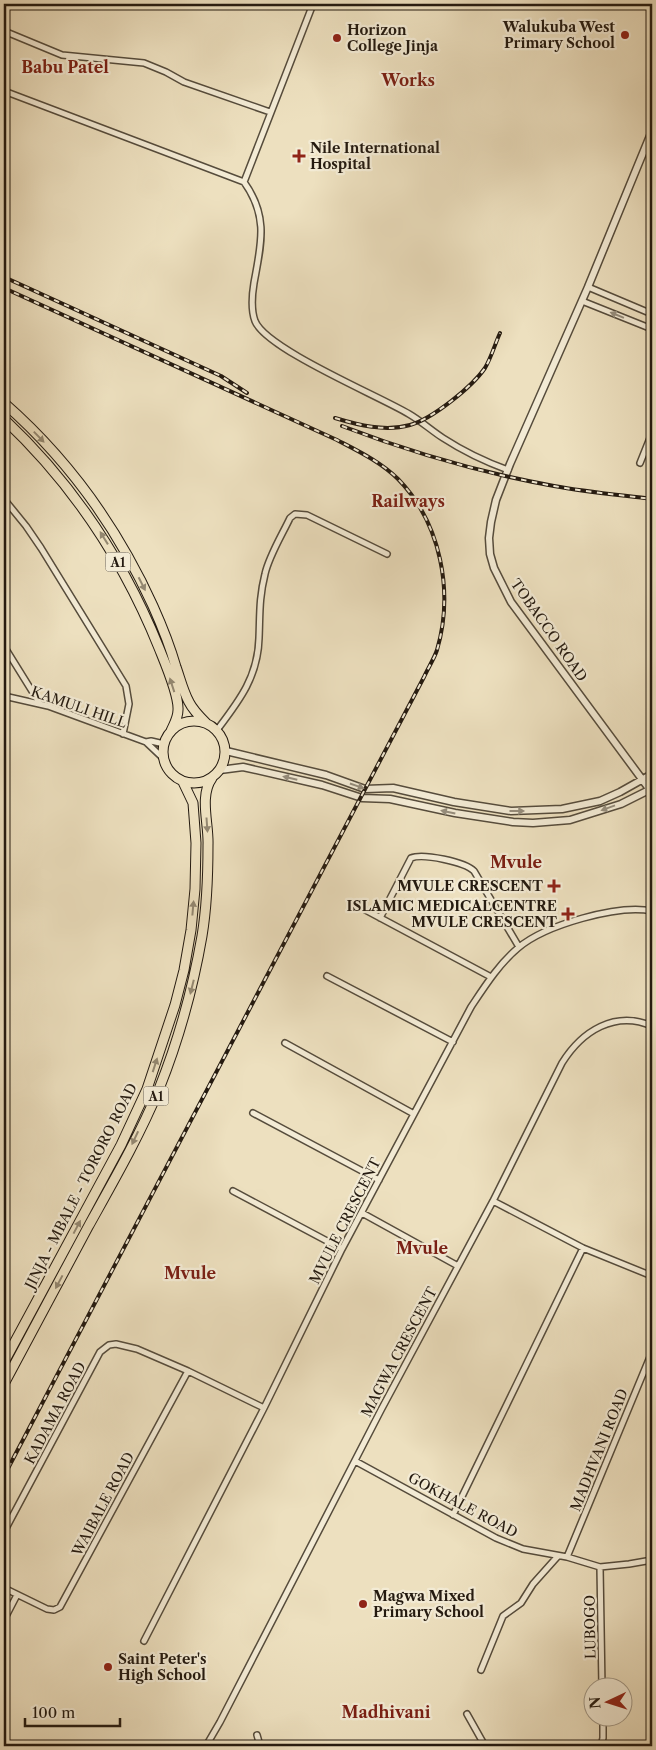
<svg xmlns="http://www.w3.org/2000/svg" width="656" height="1750" viewBox="0 0 656 1750" font-family="'Libre Caslon Text',serif">
	<rect width="100%" height="100%" fill="#ede0bf"/>
	<filter id="stains"><feTurbulence type="fractalNoise" baseFrequency=".004" numOctaves="4"/><feColorMatrix values="0 0 0 0 .2 0 0 0 0 .09 0 0 0 0 .02 0 0 0 .5 -.17"/></filter>
	<radialGradient id="worn" r=".72"><stop offset=".6" stop-color="#630" stop-opacity="0"/><stop offset="1" stop-color="#630" stop-opacity=".3"/></radialGradient>
	<g fill="none" stroke-linecap="round" stroke-linejoin="round">
		<defs>
			<path id="minor" d="M4,31L62,55L144,63L166,72L184,82L270,112
				M4,91L244,182C269,217 261,244 254,283C252,295 251,310 255,321C266,349 379,396 409,414C421,421 432,431 443,438C463,451 486,462 508,470
				M244,182L313,4
				M588,287L652,314
				M582,301L652,329
				M640,463L652,433
				M4,499L26,526L41,548L126,686L129,704L123,734
				M4,646L40,704
				M4,696L48,706L146,742
				M217,730C239,701 258,677 259,638C260,614 259,598 265,574C269,556 282,535 290,518L295,514L307,515L387,554
				M164,759L146,742L151,741L164,744
				M358,906L491,977
				M380,918L411,858C423,853 465,862 474,871L519,947
				M327,976L453,1042
				M285,1043L414,1114
				M253,1113L379,1180
				M233,1191L342,1249
				M493,1201L583,1248L652,1276
				M362,1213L458,1266
				M355,1461L496,1538L523,1549L567,1557L600,1567L629,1564L652,1560
				M453,1515L583,1248
				M4,1532L100,1352L109,1345L116,1344L137,1349L188,1371L264,1408
				M567,1557L652,1352
				M600,1567L602,1688
				M4,1588L47,1609L54,1610L60,1607L188,1371
				M4,1620L17,1595
				M144,1641L264,1408L342,1249L471,1007C485,986 499,964 518,948C545,925 618,904 652,911
				M481,1670L503,1616L521,1603L533,1584L558,1556
				M467,1714L485,1746
				M257,1735L259,1742L264,1746
				M206,1746L220,1722L381,1410L493,1201L562,1063C582,1031 615,1010 652,1026
				M601,1746L603,1738V1718"/>
			<path id="tertiary" d="M226,751L326,775L365,789L393,788L454,802L511,811L562,809L600,801L620,792L652,774
				M220,770L243,767L322,785L362,798L390,799L455,813L513,822L533,823L570,820L621,804L651,789
				M650,790L511,602L494,568L490,554L489,538L491,522L496,500L510,464L588,287L652,131"/>
			<path id="trunk" d="M4,403C68,459 118,529 153,606C162,626 170,646 176,667C180,678 183,691 189,702C193,710 199,716 206,723
				M4,419C73,484 124,561 159,648C165,663 179,695 178,710C178,718 174,724 171,731
				M163 752a31 31 0 1 1 62 0a31 31 0 1 1-62 0Z
				M4,1362L121,1145L147,1089L175,1005L184,970L191,930L195,889L196,843L193,803L183,782
				M4,1384C32,1332 60,1279 88,1227C113,1182 139,1137 159,1089C179,1039 193,988 202,936C207,906 208,875 208,845C209,824 199,796 212,778"/>
		</defs>
		<use href="#minor" stroke="#564c3c" stroke-width="8"/>
		<use href="#tertiary" stroke="#564c3c" stroke-width="9"/>
		<use href="#trunk" stroke="#241a10" stroke-width="11"/>
		<use href="#minor" stroke="#f3ebd5" stroke-width="5"/>
		<use href="#tertiary" stroke="#f3ebd5" stroke-width="6"/>
		<use href="#trunk" stroke="#ede0bf" stroke-width="9"/>
		<defs>
			<path id="rail" d="M4,277L221,376L247,393
				M4,288L337,440C358,451 381,462 398,479C441,523 454,592 437,650C434,659 428,668 424,677L4,1476
				M335,418C358,425 385,432 410,425C432,419 472,387 485,368C491,358 495,344 500,333
				M342,426C410,452 482,473 554,486C586,492 620,495 652,499"/>
		</defs>
		<use href="#rail" stroke="#241a10" stroke-width="4"/>
		<use href="#rail" stroke="#f3ebd5" stroke-width="2" stroke-dasharray="5.5" stroke-linecap="butt"/>
	</g>
	<defs><path id="oneway-solid" d="M-6-.8H1V-3.2L6.5 0L1 3.2V.8H-6Z" transform="scale(1.25)"/></defs>
	<g fill="#968d7c">
		<use href="#oneway-solid" transform="translate(617 315) rotate(-158)"/>
		<use href="#oneway-solid" transform="translate(290 778) rotate(-167)"/>
		<use href="#oneway-solid" transform="translate(357 786) rotate(19)"/>
		<use href="#oneway-solid" transform="translate(608 808) rotate(160)"/>
		<use href="#oneway-solid" transform="translate(517 811)"/>
		<use href="#oneway-solid" transform="translate(448 812) rotate(-168)"/>
	</g>
	<g fill="#938770">
		<use href="#oneway-solid" transform="translate(39 437) rotate(46)"/>
		<use href="#oneway-solid" transform="translate(104 538) rotate(-122)"/>
		<use href="#oneway-solid" transform="translate(142 584) rotate(63)"/>
		<use href="#oneway-solid" transform="translate(172 685) rotate(-108)"/>
		<use href="#oneway-solid" transform="translate(207 825) rotate(86)"/>
		<use href="#oneway-solid" transform="translate(193 908) rotate(-85)"/>
		<use href="#oneway-solid" transform="translate(192 987) rotate(104)"/>
		<use href="#oneway-solid" transform="translate(155 1065) rotate(-72)"/>
		<use href="#oneway-solid" transform="translate(135 1138) rotate(115)"/>
		<use href="#oneway-solid" transform="translate(77 1227) rotate(-62)"/>
		<use href="#oneway-solid" transform="translate(59 1282) rotate(118)"/>
	</g>
	<g fill="#8f2418" stroke="#f3ebd5" stroke-width="2">
		<circle cx="625" cy="35" r="5"/>
		<circle cx="337" cy="38" r="5"/>
		<path d="M296.5 148.5h5v5h5v5h-5v5h-5v-5h-5v-5h5z"/>
		<path d="M551.5 878.5h5v5h5v5h-5v5h-5v-5h-5v-5h5z"/>
		<path d="M565.5 906.5h5v5h5v5h-5v5h-5v-5h-5v-5h5z"/>
		<circle cx="363" cy="1604" r="5"/>
		<circle cx="108" cy="1667" r="5"/>
	</g>
	<g text-anchor="middle" dominant-baseline="central" stroke-width="4.5" stroke-linejoin="round" paint-order="stroke">
		<g fill="#f3ebd5" stroke="#62594b" stroke-width="1">
			<rect x="105.5" y="552.5" width="25" height="19" rx="4"/>
			<rect x="143.5" y="1086.5" width="25" height="19" rx="4"/>
		</g>
		<g font-size="12" font-weight="bold" fill="#241a10">
			<text x="118" y="562">A1</text>
			<text x="156" y="1096">A1</text>
		</g>
		<g font-size="14" font-weight="bold" fill="#241a10" stroke="#f3ebd5" text-anchor="start">
			<text x="615" y="27" text-anchor="end">Walukuba West<tspan x="615" dy="16">Primary School</tspan></text>
			<text x="347" y="30">Horizon<tspan x="347" dy="16">College Jinja</tspan></text>
			<text x="310" y="148">Nile International<tspan x="310" dy="16">Hospital</tspan></text>
			<text x="543" y="886" text-anchor="end">MVULE CRESCENT</text>
			<text x="557" y="906" text-anchor="end">ISLAMIC MEDICALCENTRE<tspan x="557" dy="16">MVULE CRESCENT</tspan></text>
			<text x="373" y="1596">Magwa Mixed<tspan x="373" dy="16">Primary School</tspan></text>
			<text x="118" y="1659">Saint Peter's<tspan x="118" dy="16">High School</tspan></text>
		</g>
		<g font-size="14" fill="#241a10" stroke="#f3ebd5">
			<text transform="translate(549 630) rotate(55)">TOBACCO ROAD</text>
			<text transform="translate(79 707) rotate(19)">KAMULI HILL</text>
			<text transform="translate(81 1186) rotate(-63)">JINJA - MBALE - TORORO ROAD</text>
			<text transform="translate(345 1221) rotate(-63)">MVULE CRESCENT</text>
			<text transform="translate(399 1352) rotate(-62)">MAGWA CRESCENT</text>
			<text transform="translate(55 1413) rotate(-62)">KADAMA ROAD</text>
			<text transform="translate(599 1450) rotate(-68)">MADHVANI ROAD</text>
			<text transform="translate(103 1504) rotate(-62)">WAIBALE ROAD</text>
			<text transform="translate(463 1505) rotate(28)">GOKHALE ROAD</text>
			<text transform="translate(590 1627) rotate(-91)">LUBOGO</text>
		</g>
		<g font-size="16" font-weight="bold" fill="#7a1f14" stroke="#f3ebd5">
			<text x="65" y="67">Babu Patel</text>
			<text x="408" y="80">Works</text>
			<text x="408" y="501">Railways</text>
			<text x="516" y="862">Mvule</text>
			<text x="422" y="1248">Mvule</text>
			<text x="190" y="1273">Mvule</text>
			<text x="386" y="1712">Madhivani</text>
		</g>
	</g>
	<rect width="656" height="1750" fill="none" stroke="#ede0bf" stroke-width="20"/>
	<rect x="5" y="5" width="646" height="1740" fill="none" stroke="#241a10" stroke-width="2.5"/>
	<rect x="10" y="10" width="636" height="1730" fill="none" stroke="#241a10"/>
	<g transform="translate(608 1702) rotate(266)"><circle r="24" fill="#f3ebd5" stroke="#a09786"/>
	<path d="M0-4L9 19L0 12L-9 19Z" fill="#8f2418"/>
	<text y="-8" font-size="14" font-weight="bold" text-anchor="middle" fill="#241a10">N</text>
	</g>
	<path d="M25 1718v8h95v-8" fill="none" stroke="#241a10" stroke-width="2.5"/>
	<text x="32" y="1718" font-size="15" fill="#241a10" stroke="#f3ebd5" stroke-width="4" paint-order="stroke">100 m</text>
	<rect width="100%" height="100%" filter="url(#stains)"/>
	<rect width="100%" height="100%" fill="url(#worn)"/>
</svg>
